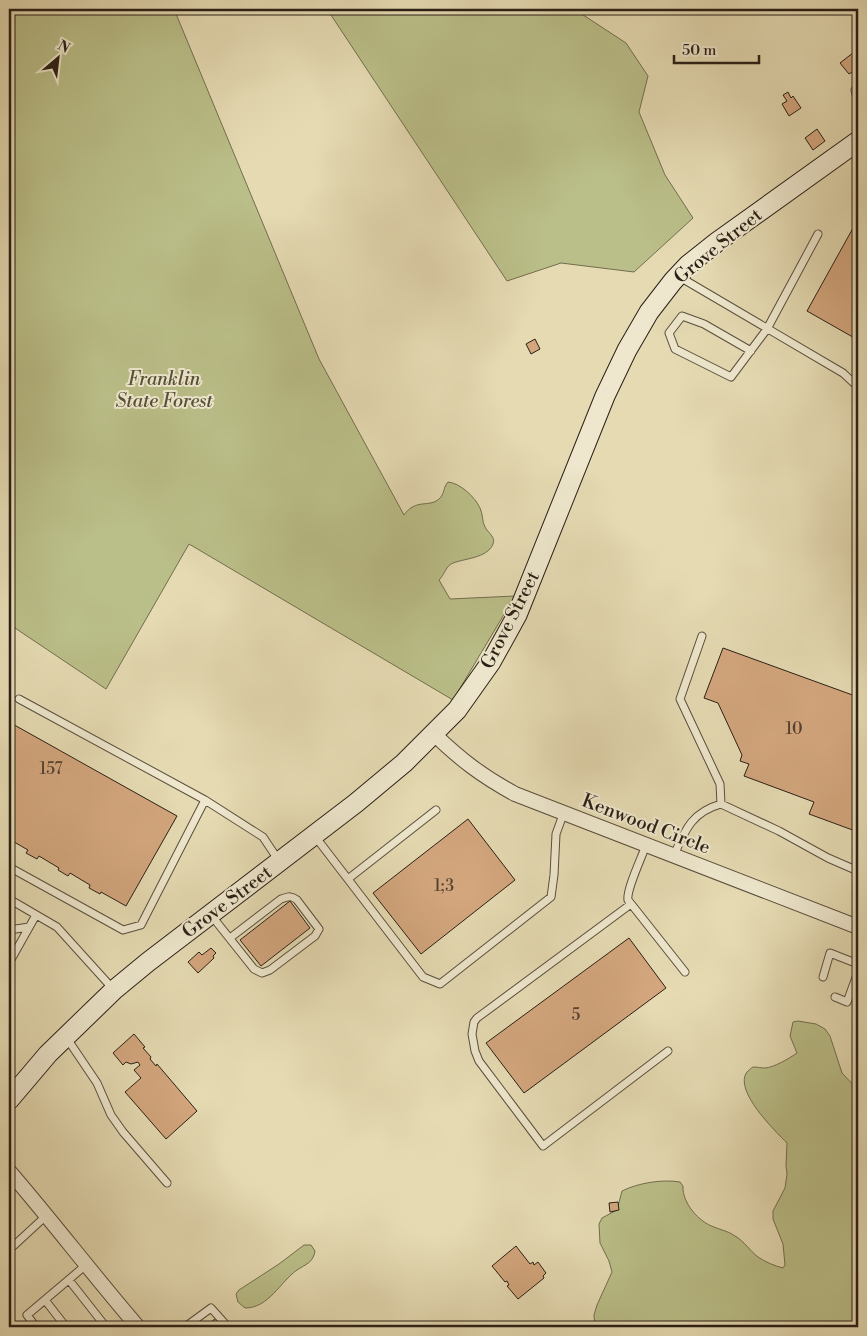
<svg xmlns="http://www.w3.org/2000/svg" width="867" height="1336" viewBox="0 0 867 1336" font-family="'Libre Bodoni',serif">
	<rect width="100%" height="100%" fill="#e5dab2"/>
	<filter id="stains"><feTurbulence type="fractalNoise" baseFrequency=".004" numOctaves="4"/><feColorMatrix values="0 0 0 0 .2 0 0 0 0 .09 0 0 0 0 .02 0 0 0 .5 -.17"/></filter>
	<radialGradient id="worn" r=".72"><stop offset=".6" stop-color="#630" stop-opacity="0"/><stop offset="1" stop-color="#630" stop-opacity=".3"/></radialGradient>
	<path fill="#babe88" stroke="#726e4f" d="M9,9H174L319,359L404,515C416,498 429,508 439,499C445,494 443,487 448,482C460,483 475,497 480,508C483,514 482,522 485,527C488,533 496,537 493,544C487,559 463,558 451,564C446,567 444,575 439,580L450,599L515,596L453,700L189,544L106,689L9,624Z
		M327,9H574L626,43L648,76L639,112L665,175L693,218L634,272L561,263L507,281Z
		M798,1021L816,1024L825,1029L830,1036L842,1073L858,1090V1327H595L594,1315L597,1305L612,1272L609,1261L600,1243L599,1224L602,1218L617,1210L622,1191C638,1183 662,1179 680,1182L683,1186C682,1203 699,1222 714,1227C721,1230 728,1231 735,1236C744,1241 750,1251 758,1257C765,1262 775,1266 783,1268L785,1265L783,1244L773,1219V1211L785,1188L787,1174L786,1166L787,1143C775,1131 733,1090 747,1072C748,1071 751,1068 753,1067C757,1067 762,1068 765,1068C773,1068 790,1058 797,1053L790,1036L793,1022Z
		M304,1245H311L315,1251C313,1263 306,1264 297,1270C280,1282 269,1308 245,1308L238,1302L236,1294L239,1290L279,1264Z"/>
	<path fill="#d3a67d" stroke="#2a1f16" d="M858,49V68L849,74L840,63Z
		M788,92L791,98L793,96L801,108L789,116L782,104L787,101L783,95Z
		M817,129L825,141L813,150L805,138Z
		M858,219V340L807,311Z
		M535,339L540,349L531,354L526,344Z
		M723,648L858,697V832L809,814L814,802L744,776L749,764L740,761L742,755L718,703L704,698Z
		M9,722L177,816L126,906L101,892L100,894L89,888L90,885L70,873L68,876L58,870L59,868L39,856L37,859L26,853L28,850L9,839Z
		M468,819L515,880L421,954L373,893Z
		M290,901L310,928L261,966L240,940Z
		M629,938L666,988L524,1093L486,1043Z
		M211,948L216,953L213,956L214,958L198,973L188,962L199,952L202,955Z
		M134,1034L145,1047L143,1048L151,1057L150,1059L156,1066L157,1064L197,1111L166,1139L125,1092L141,1078L134,1070L140,1065L138,1062L131,1064L126,1062L123,1065L113,1053Z
		M618,1202L619,1210L610,1212L609,1203Z
		M516,1246L530,1264L533,1262L534,1265L538,1262L546,1273L543,1276L544,1278L518,1299L507,1286L509,1285L507,1281L505,1282L492,1266Z
		M216,1318L224,1327H205Z"/>
	<g fill="none" stroke-linecap="round" stroke-linejoin="round">
		<defs>
			<path id="service" d="M858,85L855,90L858,102
				M678,276L843,373L858,387
				M751,351L704,324L682,316L669,333L675,349L731,377L767,329L818,234
				M702,636L680,699L720,784L721,804
				M205,800L263,837L279,861
				M314,835L423,977L440,984L551,897L554,875L556,834L564,812
				M646,845C642,857 626,890 628,900L685,972
				M674,855C685,830 692,812 721,804L779,831L828,858L858,871
				M9,867L123,930L141,925L205,800L19,699
				M348,879L436,810
				M9,899L57,927L114,990
				M631,904L477,1018L474,1022L472,1034L475,1051L479,1061L543,1146L668,1051
				M211,915L254,969L262,973L270,970L315,936L319,929L297,900C291,895 288,897 281,899L230,938
				M9,930L29,927
				M9,963L36,915
				M823,977L830,953L858,964
				M835,997L847,1002L858,972
				M66,1037L97,1083L111,1115L123,1132L167,1183
				M9,1250L47,1215
				M69,1280L106,1327
				M45,1300L66,1327
				M36,1327L27,1315L86,1265
				M185,1327L211,1308L228,1327"/>
			<path id="minor" d="M434,734C461,760 482,776 515,794L858,927
				M9,1171C53,1222 94,1276 138,1327"/>
			<path id="secondary" d="M9,1100L48,1054L114,990L148,962L356,803L404,763L457,710L491,662L517,615L605,396L627,350L649,312L673,281L688,265L717,242L858,141"/>
		</defs>
		<use href="#service" stroke="#594e3d" stroke-width="9"/>
		<use href="#minor" stroke="#594e3d" stroke-width="16"/>
		<use href="#secondary" stroke="#2a1f16" stroke-width="21"/>
		<use href="#service" stroke="#eee7cd" stroke-width="7"/>
		<use href="#minor" stroke="#eee7cd" stroke-width="14"/>
		<use href="#secondary" stroke="#eee7cd" stroke-width="19"/>
	</g>
	<g text-anchor="middle" dominant-baseline="central" stroke-width="4" stroke-linejoin="round" paint-order="stroke">
		<g font-size="16" fill="#544130">
			<text x="794" y="729">10</text>
			<text x="51" y="769">157</text>
			<text x="444" y="886">1;3</text>
			<text x="576" y="1015">5</text>
		</g>
		<g font-size="19" fill="#2a1f16" stroke="#eee7cd">
			<text transform="translate(718 246) rotate(-39)">Grove Street</text>
			<text transform="translate(510 620) rotate(-63)">Grove Street</text>
			<text transform="translate(646 824) rotate(21)">Kenwood Circle</text>
			<text transform="translate(227 902) rotate(-37)">Grove Street</text>
		</g>
		<g font-size="19" font-style="italic" fill="#554f38" stroke="#eee7cd">
			<text x="164" y="379">Franklin<tspan x="164" dy="22">State Forest</tspan></text>
		</g>
	</g>
	<rect width="867" height="1336" fill="none" stroke="#e5dab2" stroke-width="30"/>
	<rect x="10" y="10" width="847" height="1316" fill="none" stroke="#2a1f16" stroke-width="2.5"/>
	<rect x="15" y="15" width="837" height="1306" fill="none" stroke="#2a1f16"/>
	<g transform="translate(58 58) rotate(28)" stroke="#eee7cd" stroke-width="4" paint-order="stroke">
	<path d="M0-4L9 19L0 12L-9 19Z" fill="#2a1f16"/>
	<text y="-8" font-size="14" font-weight="bold" text-anchor="middle" fill="#2a1f16">N</text>
	</g>
	<path d="M674 55v8h85v-8" fill="none" stroke="#2a1f16" stroke-width="2.5"/>
	<text x="682" y="55" font-size="15" fill="#2a1f16" stroke="#eee7cd" stroke-width="4" paint-order="stroke">50 m</text>
	<rect width="100%" height="100%" filter="url(#stains)"/>
	<rect width="100%" height="100%" fill="url(#worn)"/>
</svg>
